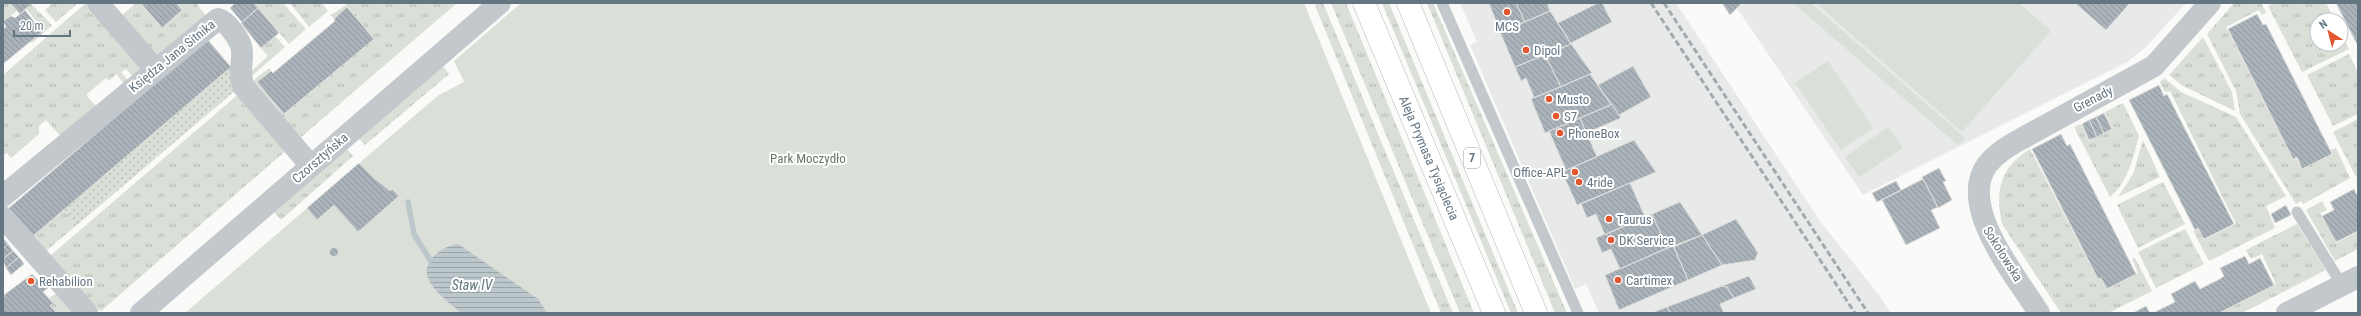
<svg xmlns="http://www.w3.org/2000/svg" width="2361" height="316" viewBox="0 0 2361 316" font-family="'Roboto Condensed',sans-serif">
	<defs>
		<pattern id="grass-tufts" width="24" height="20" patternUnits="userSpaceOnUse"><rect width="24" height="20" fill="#dadfd7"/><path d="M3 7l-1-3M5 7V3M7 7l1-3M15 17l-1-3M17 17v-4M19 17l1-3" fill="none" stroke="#b4b9b4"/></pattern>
		<pattern id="garden-dots" width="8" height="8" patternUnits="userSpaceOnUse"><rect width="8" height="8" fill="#dadfd7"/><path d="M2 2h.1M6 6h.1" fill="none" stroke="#b4b9b4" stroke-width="1.8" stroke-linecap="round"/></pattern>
		<pattern id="water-rules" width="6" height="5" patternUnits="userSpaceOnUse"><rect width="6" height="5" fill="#bbc7cb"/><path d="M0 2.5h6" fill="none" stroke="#9ca6aa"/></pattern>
		<pattern id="building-back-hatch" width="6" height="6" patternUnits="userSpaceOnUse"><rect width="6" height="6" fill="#aab3b9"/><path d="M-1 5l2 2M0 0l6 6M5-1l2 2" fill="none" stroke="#8e969c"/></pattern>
	</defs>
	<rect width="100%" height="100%" fill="#fafaf8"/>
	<path fill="#e8e9e9" d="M1460,3H1676L1820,221L1879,295L1891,313H1599L1586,284L1575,289L1470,45L1477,42Z
		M1742,3H2186L2145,48L2127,62L1863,195L1737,8Z"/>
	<path fill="url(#grass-tufts)" d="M3,3H10L17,11L3,21Z
		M53,3H78L56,22L45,10Z
		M86,3H93L143,66L135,79L126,69L121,72L130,83L126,86L116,74L109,81L106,78L86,95L99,109L63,139L46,120L39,126V134L11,158L7,153L3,156V75Z
		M136,3H141L162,28L182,10L176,3H196L208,18L158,56L122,15Z
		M254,3H283L306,29L289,44Z
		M290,3H322L328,11L309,27Z
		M349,3H457L300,138L249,84L269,68L271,71L257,82L285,114L374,39L348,7L334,19L331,15Z
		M1314,3H1323L1453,313H1441Z
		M1331,3H1346L1474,313H1460Z
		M1382,3H1389L1518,313H1511Z
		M1427,3H1433L1567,313H1555Z
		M2234,3H2261L2266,12L2262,15L2259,10L2226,27L2293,160L2296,158L2302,169L2333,154L2331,150L2336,148L2350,178L2303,204L2301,201L2296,204L2240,114L2236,91L2207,34Z
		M2274,3H2326L2335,20H2317V44H2341V33L2349,49L2302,72L2268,6Z
		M31,4L52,25L32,43L30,41L43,30L26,8Z
		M275,36L285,47L247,80V75L268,56L261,48Z
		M2203,37L2232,92L2235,111L2183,86L2169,75Z
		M2349,54L2358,73V114L2333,126L2307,75Z
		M440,63L449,74L365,145L359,139Z
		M231,67L237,89L46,251L33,236Z
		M2164,78L2181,92L2236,117L2286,196L2266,206L2275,228L2209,261L2193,231L2198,229L2204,240L2236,224L2170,91L2165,92L2160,82Z
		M241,92L289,148L101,311L95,308L50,256Z
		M2123,103L2139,136C2133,158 2128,182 2110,197L2074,127L2081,124L2089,141L2113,129L2105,112Z
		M2358,119V176L2356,177L2333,132Z
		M2143,140L2160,177L2118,197L2133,174Z
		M346,148L353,156L281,220L274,212Z
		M2030,149L2098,280L2101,278L2107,290L2138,273L2132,259L2135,258L2152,291L2108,313H2061L2002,224C1995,191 2000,167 2030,149Z
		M2163,182L2185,224L2138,248L2117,205Z
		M2322,201L2327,210L2320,213L2336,243L2358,232V249L2335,261L2306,210Z
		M2297,224L2326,270L2242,313H2220L2276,284L2262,254L2251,259L2246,250Z
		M2185,229L2204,264L2156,288L2138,252Z
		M55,294H58L74,313H57L50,306L53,303L49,298Z"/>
	<path fill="#dadfd7" d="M521,3H1304L1431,313H185L420,111L439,95L464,82L454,61Z
		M1793,3H1811L1965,138L1958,145Z
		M1816,3H2019L2051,31L1962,132Z
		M1828,61L1873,128L1841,150L1795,83Z
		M1888,127L1903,148L1859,177L1845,157Z"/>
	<path fill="url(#garden-dots)" d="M231,67L237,89L78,224L64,209Z"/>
	<path fill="url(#water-rules)" d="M458,244L538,299L547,313H461C451,304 437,294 430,282C418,263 442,246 458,244Z"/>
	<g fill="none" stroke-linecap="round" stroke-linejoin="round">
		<path stroke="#bbc7cb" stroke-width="5.5" d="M408,202L414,234L430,260"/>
	</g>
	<path fill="url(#building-back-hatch)" stroke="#dcdcda" d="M10,3H32L20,14Z
		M141,3H176L182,10L162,28Z
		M235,3H254L258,8L242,22L230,8Z
		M1489,3H1516L1525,22L1500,32Z
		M1516,3H1547L1550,11L1525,22Z
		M1598,3H1602L1612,22L1571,43L1558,23Z
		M1722,3H1742L1730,15Z
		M2075,3H2130L2106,30Z
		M2336,3H2358V46Z
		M347,7L374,39L284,114L257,82L271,71L273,73L335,21L334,19Z
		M258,8L279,33L261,48L241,23Z
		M25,10L42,32L3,64V29L6,27L3,21L11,16L15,18Z
		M1550,11L1571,44L1515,67L1500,32Z
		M2257,14L2263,25L2266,24L2332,154L2302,169L2297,157L2293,159L2228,29Z
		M207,39L231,67L33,236L9,208Z
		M1571,44L1592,73L1561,87L1545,55Z
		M1545,55L1561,87L1531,99L1534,97L1526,78L1521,81L1515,67Z
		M1633,66L1651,97L1619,115L1598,85Z
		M1590,74L1611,105L1545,133L1531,99Z
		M2159,85L2164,96L2167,94L2234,224L2204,239L2198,228L2195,230L2129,100Z
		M1612,104L1621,118L1586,133L1580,118Z
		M2104,113L2112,129L2104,133L2096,117Z
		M2096,117L2104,133L2097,137L2089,120Z
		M1580,118L1597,157L1566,170L1549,131Z
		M2089,120L2097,137L2089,140L2082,124Z
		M2061,134L2067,146L2070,144L2136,274L2107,289L2101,278L2098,279L2032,149Z
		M1634,140L1656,172L1577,205L1562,172Z
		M359,163L375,179L390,191L392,189L399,196L358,232L334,205L317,220L307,208Z
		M1939,168L1946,181L1943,182L1952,200L1938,208L1922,177Z
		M1923,179L1938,207L1931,210L1940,228L1906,245L1882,200Z
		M1896,181L1901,190L1877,202L1872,193Z
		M1630,183L1645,217L1605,235L1596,214L1587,218L1581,204Z
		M2354,189L2358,197V231L2336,242L2322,216L2334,210L2330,202Z
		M1680,202L1702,235L1667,248L1652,214Z
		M2286,205L2291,215L2275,223L2271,214Z
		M1652,214L1667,248L1620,269L1611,249L1602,253L1596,238Z
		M1736,219L1758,253L1755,260L1722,265L1702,235Z
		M1702,235L1722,265L1688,280L1674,247Z
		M3,238L8,244L3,249Z
		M8,244L13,251L3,259V249Z
		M1673,246L1688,280L1619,310L1605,275Z
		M329.5 252a4.5 4.5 0 1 1 9 0a4.5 4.5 0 1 1-9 0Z
		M13,251L19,257L6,268L3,259Z
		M2245,256L2249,264L2260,258L2274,285L2219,313H2153L2175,302L2171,294L2195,281L2200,289L2220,279L2224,276L2220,268Z
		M19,257L24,264L11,275L6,268Z
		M32,274L39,281L42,278L49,287L43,292L53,303L50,306L57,313H3L4,295Z
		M1749,276L1756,289L1734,298L1727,287L1722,286Z
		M1722,286L1727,287L1734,298L1720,304L1724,313H1670L1667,307Z
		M2146,306L2150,313H2133Z
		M1667,307L1670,313H1652L1654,312Z"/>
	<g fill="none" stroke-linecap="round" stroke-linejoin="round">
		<defs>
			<path id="primary" d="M1364,3L1494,313
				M1408,3L1536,313"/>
		</defs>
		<use href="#primary" stroke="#b5babe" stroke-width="23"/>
		<path stroke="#c3c8cc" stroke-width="11" d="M1442,3L1578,313
			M2297,212L2342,285"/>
		<path stroke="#c3c8cc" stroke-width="22" d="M98,3L155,69
			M3,196L218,19C224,20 226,24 230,28C252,54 236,58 243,86L311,166
			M3,217L87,313
			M141,313L500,3
			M2039,313C2017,277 1957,207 1987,165C1996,153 2009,146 2021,139L2154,66L2210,3
			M2287,313L2358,277"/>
		<use href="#primary" stroke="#fff" stroke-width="22"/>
		<path stroke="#a2aab0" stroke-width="3" stroke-dasharray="6 3" stroke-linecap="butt" d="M1651,3L1855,313
			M1664,3L1868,313"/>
	</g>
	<g fill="#e4572e" stroke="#fff" stroke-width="1.5">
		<circle cx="1507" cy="12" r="4"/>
		<circle cx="1526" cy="50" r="4"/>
		<circle cx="1549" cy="99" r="4"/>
		<circle cx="1556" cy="116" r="4"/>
		<circle cx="1560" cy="133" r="4"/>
		<circle cx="1575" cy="172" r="4"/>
		<circle cx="1579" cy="182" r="4"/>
		<circle cx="1609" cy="219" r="4"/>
		<circle cx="1611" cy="240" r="4"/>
		<circle cx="1618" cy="280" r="4"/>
		<circle cx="31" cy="281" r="4"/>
	</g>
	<g text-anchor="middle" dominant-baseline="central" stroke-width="4" stroke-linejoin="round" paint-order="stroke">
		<rect fill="#fff" stroke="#939fa8" stroke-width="1" x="1464" y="148" width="16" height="20" rx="3"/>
		<g font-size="12" font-weight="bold" fill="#657683">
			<text x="1472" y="158">7</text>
		</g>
		<g font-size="13" fill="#657683" stroke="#fff" text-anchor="start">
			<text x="1507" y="26" text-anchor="middle">MCS</text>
			<text x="1534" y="50">Dipol</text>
			<text x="1557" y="99">Musto</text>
			<text x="1564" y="116">S7</text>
			<text x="1568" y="133">PhoneBox</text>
			<text x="1567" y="172" text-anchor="end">Office-APL</text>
			<text x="1587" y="182">4ride</text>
			<text x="1617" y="219">Taurus</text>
			<text x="1619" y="240">DK Service</text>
			<text x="1626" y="280">Cartimex</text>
			<text x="39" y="281">Rehabilion</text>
		</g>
		<g font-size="13" fill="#657683" stroke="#fff">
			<text transform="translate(172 56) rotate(-39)">Księdza Jana Sitnika</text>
			<text transform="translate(2093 99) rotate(-28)">Grenady</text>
			<text transform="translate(320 158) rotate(-41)">Czorsztyńska</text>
			<text transform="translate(1429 158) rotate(67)">Aleja Prymasa Tysiąclecia</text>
			<text transform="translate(2003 254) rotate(58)">Sokołowska</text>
		</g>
		<g font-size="13" fill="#687a64" stroke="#fff">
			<text x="808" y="158">Park Moczydło</text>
		</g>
		<g font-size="14" font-style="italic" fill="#60757c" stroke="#fff">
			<text x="472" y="285">Staw IV</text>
		</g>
	</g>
	<rect width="2361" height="316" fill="none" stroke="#657683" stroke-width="8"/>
	<g transform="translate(2329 32) rotate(324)"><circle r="19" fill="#ffffff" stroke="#c1c8cd"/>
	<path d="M0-3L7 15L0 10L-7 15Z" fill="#e4572e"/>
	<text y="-6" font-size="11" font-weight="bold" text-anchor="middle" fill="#657683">N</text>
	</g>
	<path d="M14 30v6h56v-6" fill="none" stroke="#657683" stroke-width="2"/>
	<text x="20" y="30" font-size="12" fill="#657683" stroke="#ffffff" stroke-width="3" paint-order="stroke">20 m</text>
</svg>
